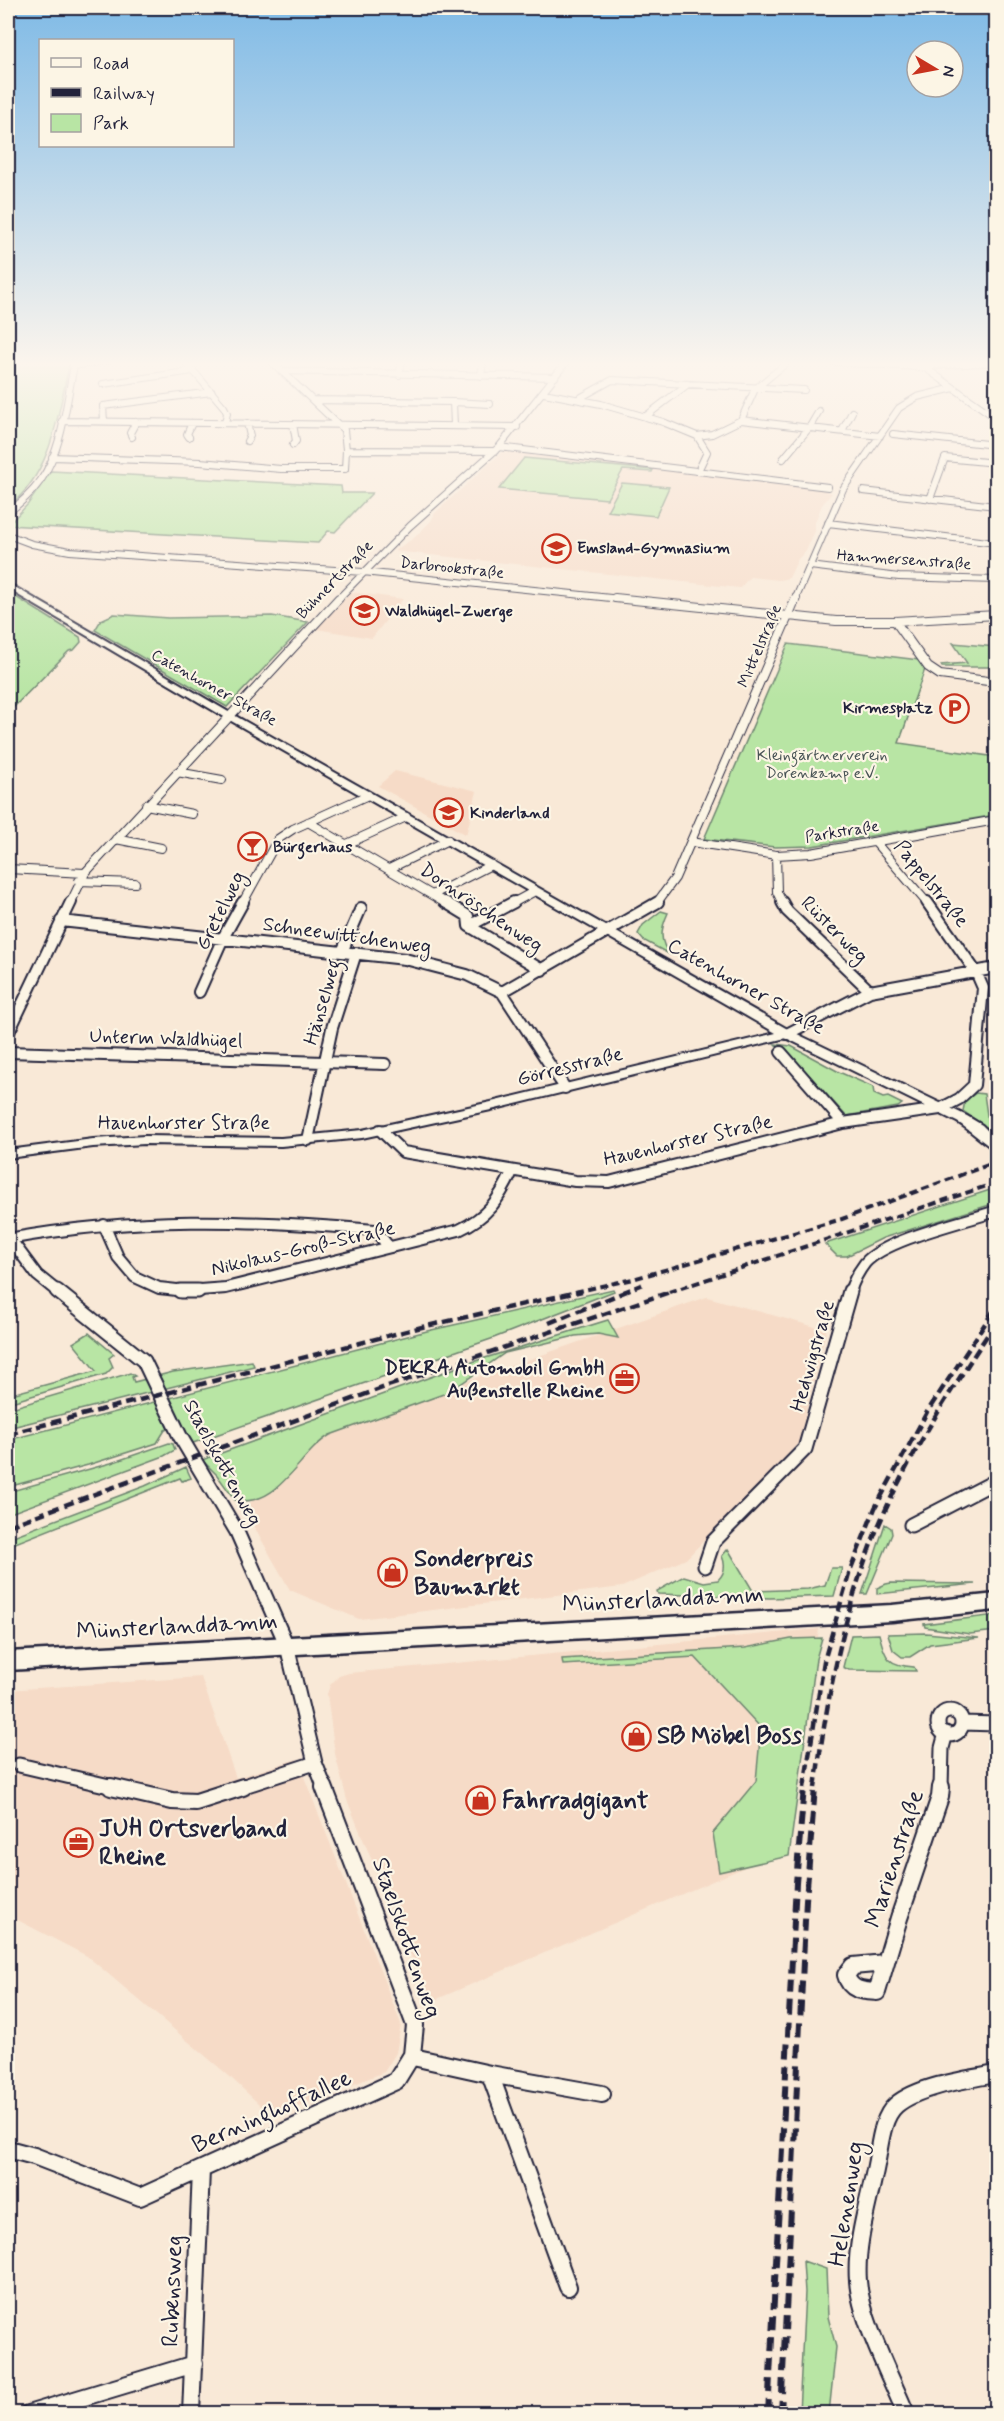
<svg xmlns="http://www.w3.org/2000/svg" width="1004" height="2421" viewBox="0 0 1004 2421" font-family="Mynerve,sans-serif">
	<rect width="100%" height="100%" fill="#f9e9d7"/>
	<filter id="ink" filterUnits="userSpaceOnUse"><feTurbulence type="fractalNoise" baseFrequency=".0167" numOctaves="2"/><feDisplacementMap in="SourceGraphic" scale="12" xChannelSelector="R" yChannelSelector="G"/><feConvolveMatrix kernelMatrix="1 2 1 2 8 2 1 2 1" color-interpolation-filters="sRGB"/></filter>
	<g filter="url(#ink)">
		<path fill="#f6dbc7" d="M503,451L814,487L832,493L822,505L815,522V531L806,551L798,559L789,578L779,580L750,577L740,588L394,551L414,538L431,521L435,513Z
			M351,592L403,599L372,638L316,629Z
			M395,771L477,791L466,835L378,786Z
			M707,1297L826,1330L798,1444L686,1559L622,1587L359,1619L290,1590L244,1509L322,1432Z
			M819,1629L785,1850L430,2002L347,1800L335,1754L327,1694L330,1685L339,1676L349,1673Z
			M201,1677L236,1778L297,1759L401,2024L396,2053L384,2072L273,2117L228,2075L87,1956L8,1915V1690Z"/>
		<path fill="#b8e5a4" stroke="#6d8470" stroke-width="1.5" d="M8,361H70C58,413 53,472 8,507Z
			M524,458L653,470L652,472L623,470L607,499L499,489Z
			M51,471L341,486L342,493H372L335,532L328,531L318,543L8,525L28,504Z
			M622,483L669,487L656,516L607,511Z
			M8,592L80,637L81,642L74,650L69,651L8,713Z
			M114,614L168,618L272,616L308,622L227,707L95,630L101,620Z
			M953,643L996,647V667H942L941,665L967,663Z
			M788,644L919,660L925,669L899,743L996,757V815L812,846L775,847L704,839Z
			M661,911L668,913C661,928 658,942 671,955L643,940L638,934L643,925Z
			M775,1044L791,1046L839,1072L873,1087L874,1094L883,1098L888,1097L902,1104L898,1107L846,1116L785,1048L780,1049Z
			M976,1093L984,1094L989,1129L963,1111L965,1101Z
			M996,1188V1203L883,1238L847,1256H837L825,1244Z
			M613,1289L614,1291L491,1339L193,1443L182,1425L165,1430L157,1443L88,1465L8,1487V1440L427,1331Z
			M608,1320L618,1338L598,1334L575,1336L505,1353L449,1392L330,1435C297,1455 280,1508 235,1500L217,1475L202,1460L469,1363Z
			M89,1333L114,1354L109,1358L113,1367L106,1374L8,1403V1395L96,1371L73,1343Z
			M252,1361L254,1366L8,1428V1409L130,1373L135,1376L132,1377L134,1382L173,1372Z
			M169,1443L173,1444L175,1450L164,1456L8,1514V1492L111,1463Z
			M186,1467L191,1478L182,1481L180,1478L8,1546V1538L145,1486Z
			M885,1524L891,1528L892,1534L867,1594H862Z
			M728,1549L753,1591L808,1589L825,1585L831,1568H842L834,1596L770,1598L658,1594L657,1591L684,1576L704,1582L718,1580C725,1573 726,1565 722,1556Z
			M886,1584L891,1583L975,1584L877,1594V1588Z
			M996,1615V1631L970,1634L925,1627L924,1624Z
			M926,1633L979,1638L930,1644L910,1657H902L893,1650L888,1634Z
			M879,1634C886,1659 887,1665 914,1667L916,1671L849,1670L843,1667L851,1635Z
			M822,1638L816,1659L789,1856L719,1872L713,1833L756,1781L761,1728L695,1657L563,1665L562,1659L745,1648L791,1639Z
			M803,2261L826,2269L828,2317L836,2347L829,2413H799L805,2292Z"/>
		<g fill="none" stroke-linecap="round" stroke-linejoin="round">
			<defs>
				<path id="minor-far4" d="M185,361L224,407L227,413L225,423
					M271,361L344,430L346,450
					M819,361L919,367
					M924,364L931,367L927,369L918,366Z
					M73,366L107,361
					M931,366L996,362
					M927,369L996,418
					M281,371L555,377
					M399,375L402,361
					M481,376L483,361
					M103,384L193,371
					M544,393L601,404L663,422L697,436L707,452L698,471
					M578,399L612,380L804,390
					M313,400L453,402L454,426
					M453,402L490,404
					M646,416L688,384
					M741,420L880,436
					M62,421L517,427
					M104,421L103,406L212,392
					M247,423L250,436L247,441
					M293,424L296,441L293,445
					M842,431L852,412
					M893,434L996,445
					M697,436L712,434L741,420L755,389L789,361
					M132,437L130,433L136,422
					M189,437L187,434L192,423
					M499,447L828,487
					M52,457L200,462L281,469H345L346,450L495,451
					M783,459L809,428L819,411
					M863,491L996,506
					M930,499L945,458L996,463
					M8,513C20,503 32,493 41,480C64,446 66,400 75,361
					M828,523L996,543
					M8,535L32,544L70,551L363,572L630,600
					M810,566L899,577L996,580
					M337,600L410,526L499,447L567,361
					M795,600L843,489L899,408L917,397L954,388"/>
				<path id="minor-far3" d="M615,598L836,621H895L996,615
					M895,621L928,667L940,675L996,682
					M177,772L222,780
					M146,805L192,814
					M308,822L447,904
					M116,839L161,848
					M691,842L776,855L811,853L996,820
					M875,842L928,904
					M347,844L406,817
					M776,855L777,892L783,904
					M8,869L85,873
					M389,869L448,840
					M79,881L135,883
					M432,895L491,865
					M70,904L85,873L339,598
					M242,904L278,839L293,829L368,795
					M511,904L535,891
					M656,904L675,878L796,598"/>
				<path id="minor-far2" d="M445,902L468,916L469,926L542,970
					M782,902L787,911L870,991
					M61,921L405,959L467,975L502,992L658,902
					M469,926L514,902
					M342,952L361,908
					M199,992L223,938L243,902
					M502,992L565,1088
					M8,1034L71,902
					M787,1034L870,991L996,968
					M8,1052L385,1064
					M781,1052L843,1123
					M380,1130L403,1152L575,1181L609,1182L843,1123L940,1109L959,1099L974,1085L983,988L976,972L927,902
					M308,1140L332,1028L356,953
					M104,1225L118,1257L135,1277L159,1288L186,1291L226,1288L459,1230C487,1217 499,1200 512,1172
					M8,1236L37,1275L58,1292
					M8,1239C134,1216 248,1219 375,1230L389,1247
					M850,1292C853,1282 858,1272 865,1263C886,1239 964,1222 996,1211"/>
				<path id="minor-far1" d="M57,1291L144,1361L180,1436L237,1532L287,1646L315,1763L325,1788
					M180,1291H198
					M911,1525L996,1481
					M705,1566L713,1542L805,1449L850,1291
					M938 1723a12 12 0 1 1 24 0a12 12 0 1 1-24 0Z
					M963,1723L996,1724
					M19,1765L118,1788
					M238,1788L315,1763
					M941,1788L942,1748L946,1733"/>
				<path id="minor" d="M111,1787L172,1801L196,1802L243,1787
					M885,1963L853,1966L846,1975C850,1991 863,1991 877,1992L899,1918L940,1797L941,1787
					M413,2057L490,2074L602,2094
					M490,2074L568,2287
					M8,2149L34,2156L140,2197L396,2081L412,2055L415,2025L324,1787
					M28,2414L194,2364
					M191,2414L201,2170
					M906,2414C891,2377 861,2320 858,2281C855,2243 869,2202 876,2165C880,2147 881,2118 896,2105C918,2086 968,2079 996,2074"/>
				<path id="tertiary" d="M8,583L232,714L791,1031L967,1116L982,1125L996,1139V1150C989,1148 968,1128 957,1122L786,1038L491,1110L362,1138L281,1146L145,1144L93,1147L8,1158V1150L93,1139L145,1136L281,1138L362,1130L491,1102L776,1033L226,718L8,589Z"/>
				<path id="primary" d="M996,1594V1610L892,1621L8,1670V1652L892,1605Z"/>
			</defs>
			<use href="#minor-far4" stroke="#22223b" stroke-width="8"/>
			<use href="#minor-far3" stroke="#22223b" stroke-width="10"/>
			<use href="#minor-far2" stroke="#22223b" stroke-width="14"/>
			<use href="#minor-far1" stroke="#22223b" stroke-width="17"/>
			<use href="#minor" stroke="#22223b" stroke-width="20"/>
			<use href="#tertiary" stroke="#22223b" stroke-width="4"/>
			<use href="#primary" stroke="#22223b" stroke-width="5"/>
			<use href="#minor-far4" stroke="#fcf5e5" stroke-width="6"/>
			<use href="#minor-far3" stroke="#fcf5e5" stroke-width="8"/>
			<use href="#minor-far2" stroke="#fcf5e5" stroke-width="10"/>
			<use href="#minor-far1" stroke="#fcf5e5" stroke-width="13"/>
			<use href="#minor" stroke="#fcf5e5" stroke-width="16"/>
			<use href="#tertiary" fill="#fcf5e5" fill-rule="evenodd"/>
			<use href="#primary" fill="#fcf5e5" fill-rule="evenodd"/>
			<path stroke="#22223b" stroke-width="4" stroke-dasharray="8 4.5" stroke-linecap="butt" d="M575,1292L633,1279L842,1219L996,1162
				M623,1292L643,1284
				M669,1292L996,1183"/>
			<path stroke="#22223b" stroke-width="4.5" stroke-dasharray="10 5" stroke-linecap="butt" d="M549,1323L627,1291
				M8,1434L422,1327L582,1291
				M8,1526L388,1386L673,1291
				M804,1788L824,1661L850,1571L875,1508L927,1412L996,1307
				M815,1788C826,1705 841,1623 871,1544C902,1465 949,1393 996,1322"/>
			<path stroke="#22223b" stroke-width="6" stroke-dasharray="14 7" stroke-linecap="butt" d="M768,2414L796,1883L804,1787
				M781,2414L806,1900L815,1787"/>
		</g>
	</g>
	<linearGradient id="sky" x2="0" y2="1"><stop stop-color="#7fbae6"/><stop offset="0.52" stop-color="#fcf5ed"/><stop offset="1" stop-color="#fcf5ed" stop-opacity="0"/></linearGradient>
	<rect width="1004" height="700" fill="url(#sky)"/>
	<defs>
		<symbol id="school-ring" viewBox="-11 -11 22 22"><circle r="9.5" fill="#fcf5e5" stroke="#c8321e" stroke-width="1.5"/><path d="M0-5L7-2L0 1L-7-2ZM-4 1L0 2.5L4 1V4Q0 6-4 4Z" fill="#c8321e"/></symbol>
		<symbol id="parking-ring" viewBox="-11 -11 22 22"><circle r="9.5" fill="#fcf5e5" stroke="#c8321e" stroke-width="1.5"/><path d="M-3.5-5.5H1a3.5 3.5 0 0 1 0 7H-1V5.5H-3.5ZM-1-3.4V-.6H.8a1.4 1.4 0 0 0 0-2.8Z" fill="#c8321e"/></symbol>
		<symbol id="bar-ring" viewBox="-11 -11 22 22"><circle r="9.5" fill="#fcf5e5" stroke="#c8321e" stroke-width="1.5"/><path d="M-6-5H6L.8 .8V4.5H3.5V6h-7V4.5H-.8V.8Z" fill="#c8321e"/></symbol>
		<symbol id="office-ring" viewBox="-11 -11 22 22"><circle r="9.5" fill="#fcf5e5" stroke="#c8321e" stroke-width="1.5"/><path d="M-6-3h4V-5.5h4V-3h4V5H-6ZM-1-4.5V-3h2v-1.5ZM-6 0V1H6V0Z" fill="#c8321e"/></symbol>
		<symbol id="shop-ring" viewBox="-11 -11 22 22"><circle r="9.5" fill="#fcf5e5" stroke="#c8321e" stroke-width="1.5"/><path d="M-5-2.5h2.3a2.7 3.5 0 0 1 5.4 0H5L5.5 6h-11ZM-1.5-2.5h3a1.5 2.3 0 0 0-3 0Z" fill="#c8321e"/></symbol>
	</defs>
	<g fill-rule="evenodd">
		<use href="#school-ring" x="540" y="532" width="33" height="33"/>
		<use href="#school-ring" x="348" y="594" width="33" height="33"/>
		<use href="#parking-ring" x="938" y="692" width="33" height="33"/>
		<use href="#school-ring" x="432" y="796" width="33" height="33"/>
		<use href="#bar-ring" x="236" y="830" width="33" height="33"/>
		<use href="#office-ring" x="608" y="1362" width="33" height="33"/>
		<use href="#shop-ring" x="376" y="1556" width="33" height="33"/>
		<use href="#shop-ring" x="620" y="1720" width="33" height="33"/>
		<use href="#shop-ring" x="464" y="1784" width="33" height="33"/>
		<use href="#office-ring" x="62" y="1826" width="33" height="33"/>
	</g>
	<g text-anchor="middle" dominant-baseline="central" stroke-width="4.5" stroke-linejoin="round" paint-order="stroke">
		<g font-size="16" font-weight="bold" fill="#22223b" stroke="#fcf5e5" text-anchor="start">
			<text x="577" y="548">Emsland-Gymnasium</text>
			<text x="385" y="611">Waldhügel-Zwerge</text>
			<text x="933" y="708" text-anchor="end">Kirmesplatz</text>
			<text x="470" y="813">Kinderland</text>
			<text x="273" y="847">Bürgerhaus</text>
		</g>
		<g font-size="16" fill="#22223b" stroke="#fcf5e5">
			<text transform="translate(904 560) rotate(4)">Hammersenstraße</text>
			<text transform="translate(452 568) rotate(6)">Darbrookstraße</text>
			<text transform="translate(335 580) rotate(-46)">Bühnertstraße</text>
			<text transform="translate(760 646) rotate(-67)">Mittelstraße</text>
			<text transform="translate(214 688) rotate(29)">Catenhorner Straße</text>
			<text transform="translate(842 832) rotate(-9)">Parkstraße</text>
		</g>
		<g font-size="16" fill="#485355" stroke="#fcf5e5">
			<text x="822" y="755">Kleingärtnerverein<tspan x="822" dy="18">Dorenkamp e.V.</tspan></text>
		</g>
		<g font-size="20" fill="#22223b" stroke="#fcf5e5">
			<text transform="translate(931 884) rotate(51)">Pappelstraße</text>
			<text transform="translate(481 908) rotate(34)">Dornröschenweg</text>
			<text transform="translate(221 911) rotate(-63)">Gretelweg</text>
			<text transform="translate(834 930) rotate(45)">Rüsterweg</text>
			<text transform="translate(347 936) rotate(8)">Schneewittchenweg</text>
			<text transform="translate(746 987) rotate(29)">Catenhorner Straße</text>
			<text transform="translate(323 1002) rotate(-74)">Hänselweg</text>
			<text transform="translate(166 1039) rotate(2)">Unterm Waldhügel</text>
			<text transform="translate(570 1067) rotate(-14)">Görresstraße</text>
			<text x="184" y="1123">Hauenhorster Straße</text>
			<text transform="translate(688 1141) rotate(-13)">Hauenhorster Straße</text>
			<text transform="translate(303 1249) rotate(-13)">Nikolaus-Groß-Straße</text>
			<text transform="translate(813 1356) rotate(-74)">Hedwigstraße</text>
			<text transform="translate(222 1463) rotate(61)">Staelskottenweg</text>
		</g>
		<g font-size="20" font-weight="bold" fill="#22223b" stroke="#fcf5e5" text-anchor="end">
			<text x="604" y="1368">DEKRA Automobil GmbH<tspan x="604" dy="23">Außenstelle Rheine</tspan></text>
		</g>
		<g font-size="24" font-weight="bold" fill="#22223b" stroke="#fcf5e5" text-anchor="start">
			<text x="414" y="1559">Sonderpreis<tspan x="414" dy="28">Baumarkt</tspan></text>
			<text x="657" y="1736">SB Möbel Boss</text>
			<text x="502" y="1801">Fahrradgigant</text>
			<text x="99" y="1829">JUH Ortsverband<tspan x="99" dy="28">Rheine</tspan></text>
		</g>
		<g font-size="24" fill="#22223b" stroke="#fcf5e5">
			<text transform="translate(663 1600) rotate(-3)">Münsterlanddamm</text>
			<text transform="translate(177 1627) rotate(-3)">Münsterlanddamm</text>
			<text transform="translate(895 1859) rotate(-72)">Marienstraße</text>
			<text transform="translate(406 1938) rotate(71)">Staelskottenweg</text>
			<text transform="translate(272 2112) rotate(-24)">Berninghoffallee</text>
			<text transform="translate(847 2204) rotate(-81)">Helenenweg</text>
			<text transform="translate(173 2291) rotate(-88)">Rubensweg</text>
		</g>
	</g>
	<rect width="1004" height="2421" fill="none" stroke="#fcf5e5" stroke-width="30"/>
	<rect x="15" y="15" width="974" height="2391" fill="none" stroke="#22223b" stroke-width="2" filter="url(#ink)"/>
	<rect x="39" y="39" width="195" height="108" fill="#fcf5e5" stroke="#a5a1a1" stroke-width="1.5"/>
	<rect x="51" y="58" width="30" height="9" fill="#fcf5e5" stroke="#a5a1a1" stroke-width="1.5"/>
	<text x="93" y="69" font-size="18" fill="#22223b">Road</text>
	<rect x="51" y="88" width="30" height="9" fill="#22223b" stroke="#a5a1a1" stroke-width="1.5"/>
	<text x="93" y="99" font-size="18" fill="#22223b">Railway</text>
	<rect x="51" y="114" width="30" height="18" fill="#b8e5a4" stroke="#a5a1a1" stroke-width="1.5"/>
	<text x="93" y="129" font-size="18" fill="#22223b">Park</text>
	<g transform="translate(935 69) rotate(100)"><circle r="28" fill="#fcf5e5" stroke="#a5a1a1" stroke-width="1.5"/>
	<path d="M0-4.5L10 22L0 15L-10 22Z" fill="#c8321e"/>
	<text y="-9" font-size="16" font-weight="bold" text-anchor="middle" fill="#22223b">N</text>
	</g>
</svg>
